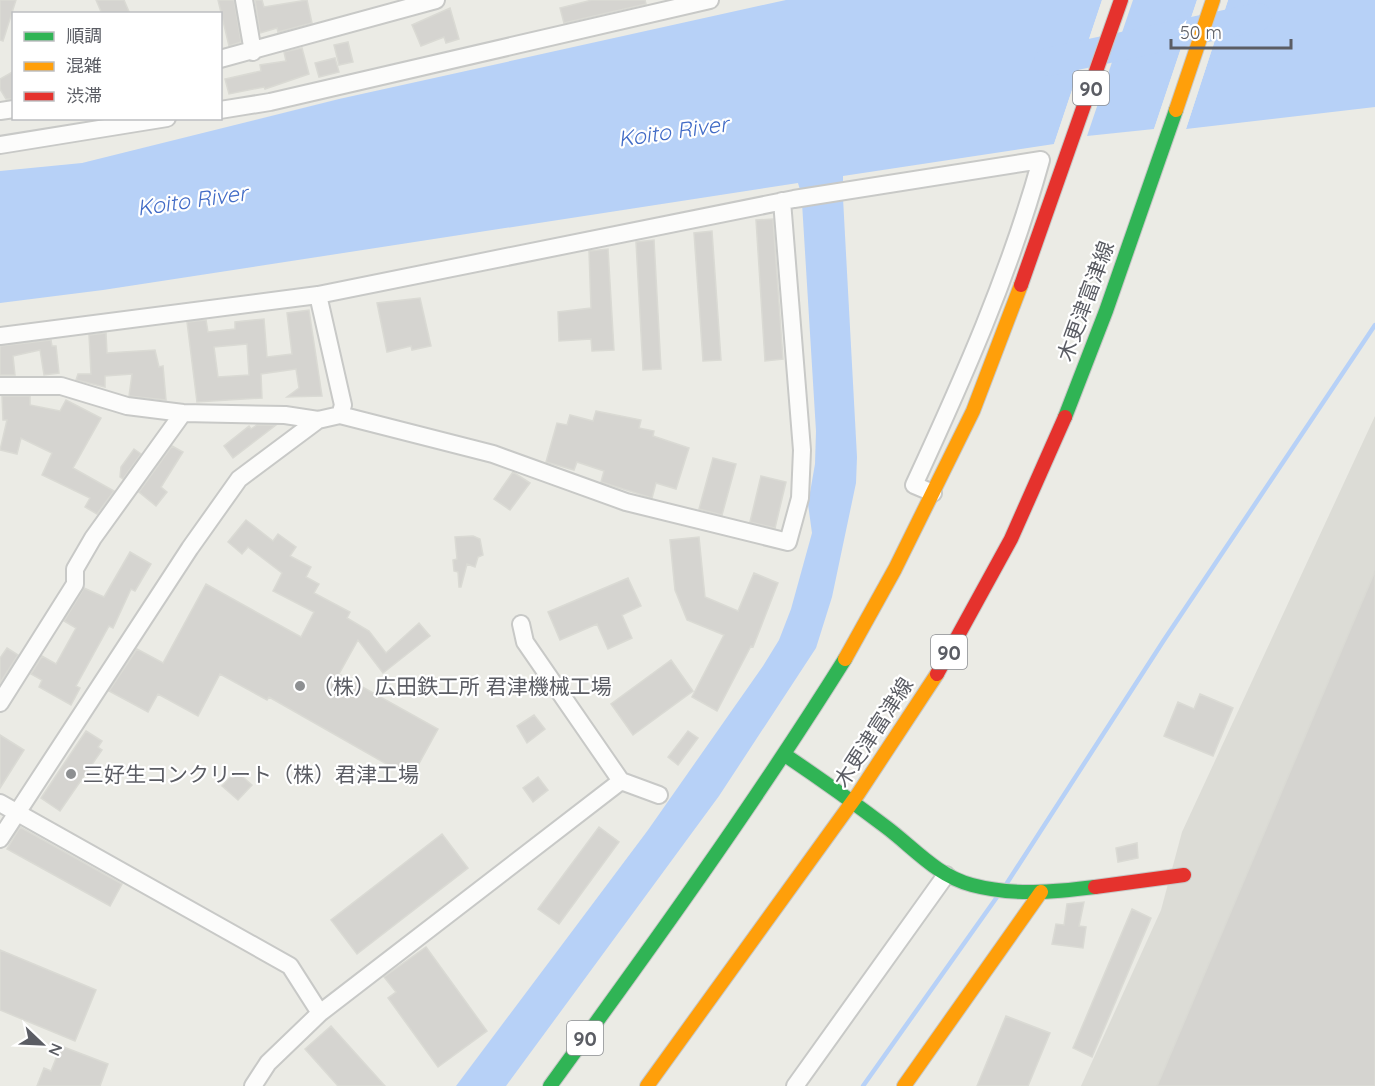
<svg xmlns="http://www.w3.org/2000/svg" width="1375" height="1086" viewBox="0 0 1375 1086" font-family="Quicksand,'Noto Sans JP',sans-serif">
	<rect width="100%" height="100%" fill="#ebebe5"/>
	<path fill="#dcdcd6" d="M1375,416V1086H1081L1161,910L1182,832Z"/>
	<path fill="#b7d1f7" d="M786,0H1102L1054,144L843,176V186L801,193L798,183L103,290L0,303V171L82,163L339,99Z
		M1133,0H1197L1154,129L1087,136Z
		M1228,0H1375V107L1186,129Z
		M843,198L857,457L856,483L832,597L816,648L719,796L506,1086H456L648,830L763,666L779,640L791,609L812,533L808,504L815,464L816,431L802,203Z"/>
	<path fill="#ebebe5" d="M1102,0L1105,1L1057,145L1053,147Z
		M1197,0H1200L1156,132H1153Z
		M1225,0H1228L1185,132L1183,128Z"/>
	<g fill="none" stroke-linecap="round" stroke-linejoin="round">
		<path stroke="#b7d1f7" stroke-width="4.5" d="M1007,883L1164,640L1375,325
			M863,1086L997,897"/>
		<path stroke="#b7d1f7" stroke-width="28" d="M1048,62L1258,17"/>
	</g>
	<path fill="#d5d4d0" stroke="#dadad4" stroke-width="1.5" fill-rule="evenodd" d="M0,0H16L3,41L0,40Z
		M96,0H124L130,14H102Z
		M218,0H234L241,42L229,46Z
		M255,0H262L264,7L307,0L312,23L278,32L277,28L260,33Z
		M592,0H645L646,4L564,23L560,8Z
		M450,8L459,39L446,43L444,37L421,46L412,25Z
		M348,42L353,62L339,65L334,45Z
		M302,48L309,74L265,89L264,87L229,94L225,79L261,71L260,65L286,61L284,52Z
		M335,58L339,72L319,77L315,63Z
		M14,71V99H6L0,89V79Z
		M773,219L783,359L765,361L756,220Z
		M712,231L721,360L703,361L694,233Z
		M654,240L661,369L643,370L636,242Z
		M608,249L614,350L592,351L591,339L559,341L558,312L591,308L589,251Z
		M420,298L431,346L412,350L411,346L387,352L377,303Z
		M309,310L322,396L287,397L299,388L296,369L261,374L262,398L197,402L187,322L206,320L208,332L235,329V322L264,319L267,357L292,354L287,313ZM247,344L249,375L218,377L214,347Z
		M106,333L107,353L155,350L159,367L163,366L166,400L129,396L132,374L105,376V387L76,380L78,374H91L89,335Z
		M51,340L52,346H56L59,373L44,375L40,350L13,356L15,375H0V346Z
		M2,396H30V405L60,411L66,400L101,418L73,468L114,491L97,514L85,507L90,498L42,475L52,453L21,438L17,454L0,450L7,420H3Z
		M596,411L641,420L639,428L654,431L653,436L689,448L676,489L656,483L652,498L601,482L604,471L577,462L574,470L546,462L557,423L567,425L570,415L593,421Z
		M257,425H276L233,458L224,446L249,426L251,429Z
		M172,446L183,452L161,487L167,492L156,506L139,492Z
		M134,449L141,454L123,479L120,477L121,467Z
		M713,458L736,464L722,515L699,509Z
		M513,472L530,483L510,510L494,499Z
		M761,476L786,482L775,528L750,522Z
		M246,520L273,541L278,534L296,547L290,556L311,567L306,577L319,584L314,593L350,612L347,618L369,631L386,653L419,623L430,636L383,673L358,640L339,674L438,729L411,778L269,697L267,700L220,674L198,716L158,694L148,712L109,691L137,649L163,663L206,584L301,637L314,612L273,591L282,573L248,547L242,554L228,542Z
		M473,536L480,539L483,555L478,557L475,567L467,564L461,587H459L458,572L454,571L453,560L457,559L455,537Z
		M699,537L705,597L738,611L754,573L778,583L753,647L751,646L717,711L692,697L724,635L687,620L675,590L670,540Z
		M130,552L151,564L135,591L131,589L113,628L109,626L76,686L80,688L71,705L39,687L42,680L31,674L42,656L56,664L76,628L64,621L84,588L104,597Z
		M1375,571V1086H1157Z
		M628,578L641,606L622,615L632,638L608,649L597,624L560,640L548,612Z
		M7,648L18,655L0,683V658Z
		M671,660L693,691L633,735L611,704Z
		M1200,694L1233,708L1213,756L1164,736L1178,702L1194,709Z
		M534,715L545,729L527,743L517,726Z
		M86,731L102,741L98,747L102,750L60,811L41,798Z
		M688,731L698,738L678,765L668,757Z
		M0,735L24,750L0,788Z
		M236,771L252,785L238,800L222,786Z
		M538,777L548,790L533,802L523,788Z
		M20,827L122,884L110,906L7,849Z
		M599,827L619,842L559,924L538,909Z
		M442,834L468,868L357,954L331,920Z
		M1137,843L1138,858L1118,862L1116,848Z
		M1084,902L1079,926L1086,927L1083,948L1052,944L1056,924L1064,925L1067,904Z
		M1132,909L1151,918L1092,1057L1073,1048Z
		M426,947L487,1031L438,1067L388,998L396,992L384,977Z
		M0,950L96,990L75,1041L0,1010Z
		M1006,1016L1050,1033L1028,1086H977Z
		M331,1026L385,1086H338L305,1049Z
		M61,1046L108,1064L100,1086H37L44,1068L51,1071Z"/>
	<g fill="none" stroke-linecap="round" stroke-linejoin="round">
		<defs>
			<path id="street" d="M244,0L253,52
				M220,59L436,0
				M220,110L270,102L710,0
				M0,111L14,109
				M0,145L167,118
				M318,295L343,405L340,415
				M0,336L318,295L794,199L1041,160C1010,273 963,379 914,485L933,493
				M0,386H61L127,406L183,413L285,415L318,420L340,415L493,454L626,502L788,542L800,498L802,450L782,201
				M521,624L525,642L621,781
				M0,703L75,584V569L93,538L183,413
				M0,803L290,966L320,1013
				M0,839L190,548L239,479L318,420
				M253,1086L268,1063L320,1013L621,781L659,795
				M795,1086L946,875"/>
			<path id="fast" d="M1065,417L1106,311L1176,110
				M785,755C819,778 853,802 886,827C914,848 937,876 972,885C1013,896 1055,892 1095,887
				M550,1086C652,946 753,806 845,659"/>
			<path id="slow" d="M1176,110L1213,0
				M845,659L895,569L973,411L1021,285
				M647,1086L858,794L937,674
				M904,1086L1041,892"/>
			<path id="jam" d="M1021,285L1121,0
				M937,674L1011,539L1065,417
				M1095,887L1184,875"/>
		</defs>
		<use href="#street" stroke="#c8c9c7" stroke-width="20"/>
		<use href="#fast" stroke="#c6c7c6" stroke-width="16"/>
		<use href="#slow" stroke="#c6c7c6" stroke-width="16"/>
		<use href="#jam" stroke="#c6c7c6" stroke-width="16"/>
		<use href="#street" stroke="#fcfcfb" stroke-width="16"/>
		<use href="#fast" stroke="#30b455" stroke-width="14"/>
		<use href="#slow" stroke="#ff9f0a" stroke-width="14"/>
		<use href="#jam" stroke="#e5322d" stroke-width="14"/>
	</g>
	<g fill="#8d8f91" stroke="#fff" stroke-width="2">
		<circle cx="300" cy="686" r="6"/>
		<circle cx="71" cy="774" r="6"/>
	</g>
	<g text-anchor="middle" dominant-baseline="central" stroke-width="4.5" stroke-linejoin="round" paint-order="stroke">
		<g fill="#fff" stroke="#8c8e92" stroke-width="1.5">
			<rect x="1073" y="71" width="36" height="34" rx="4.5"/>
			<rect x="931" y="635" width="36" height="34" rx="4.5"/>
			<rect x="567" y="1021" width="36" height="34" rx="4.5"/>
		</g>
		<g font-size="20" font-weight="bold" fill="#5b5d64">
			<text x="1091" y="88">90</text>
			<text x="949" y="652">90</text>
			<text x="585" y="1038">90</text>
		</g>
		<g font-size="21" fill="#5b5d64" stroke="#fff">
			<text transform="translate(1085 301) rotate(-70)">木更津富津線</text>
			<text transform="translate(873 732) rotate(-57)">木更津富津線</text>
		</g>
		<g font-size="21" fill="#5b5d64" stroke="#fff" text-anchor="start">
			<text x="312" y="686">（株）広田鉄工所 君津機械工場</text>
			<text x="83" y="774">三好生コンクリート（株）君津工場</text>
		</g>
		<g font-size="22" font-style="italic" fill="#416bc6" stroke="#fff">
			<text transform="translate(673 131) rotate(-8)">Koito River</text>
			<text transform="translate(192 200) rotate(-8)">Koito River</text>
		</g>
	</g>
	<rect x="12" y="12" width="210" height="108" fill="#ffffff" stroke="#bdbec1" stroke-width="1.5"/>
	<rect x="24" y="32" width="30" height="9" fill="#30b455" stroke="#bdbec1" stroke-width="1.5"/>
	<text x="66" y="42" font-size="18" fill="#5b5d64">順調</text>
	<rect x="24" y="62" width="30" height="9" fill="#ff9f0a" stroke="#bdbec1" stroke-width="1.5"/>
	<text x="66" y="72" font-size="18" fill="#5b5d64">混雑</text>
	<rect x="24" y="92" width="30" height="9" fill="#e5322d" stroke="#bdbec1" stroke-width="1.5"/>
	<text x="66" y="102" font-size="18" fill="#5b5d64">渋滞</text>
	<g transform="translate(42 1044) rotate(113)" stroke="#ffffff" stroke-width="4.5" paint-order="stroke">
	<path d="M0-4.5L10 22L0 15L-10 22Z" fill="#5b5d64"/>
	<text y="-9" font-size="16" font-weight="bold" text-anchor="middle" fill="#5b5d64">N</text>
	</g>
	<path d="M1171 39v9h120v-9" fill="none" stroke="#5b5d64" stroke-width="3"/>
	<text x="1180" y="39" font-size="18" fill="#5b5d64" stroke="#ffffff" stroke-width="4.5" paint-order="stroke">50 m</text>
</svg>
